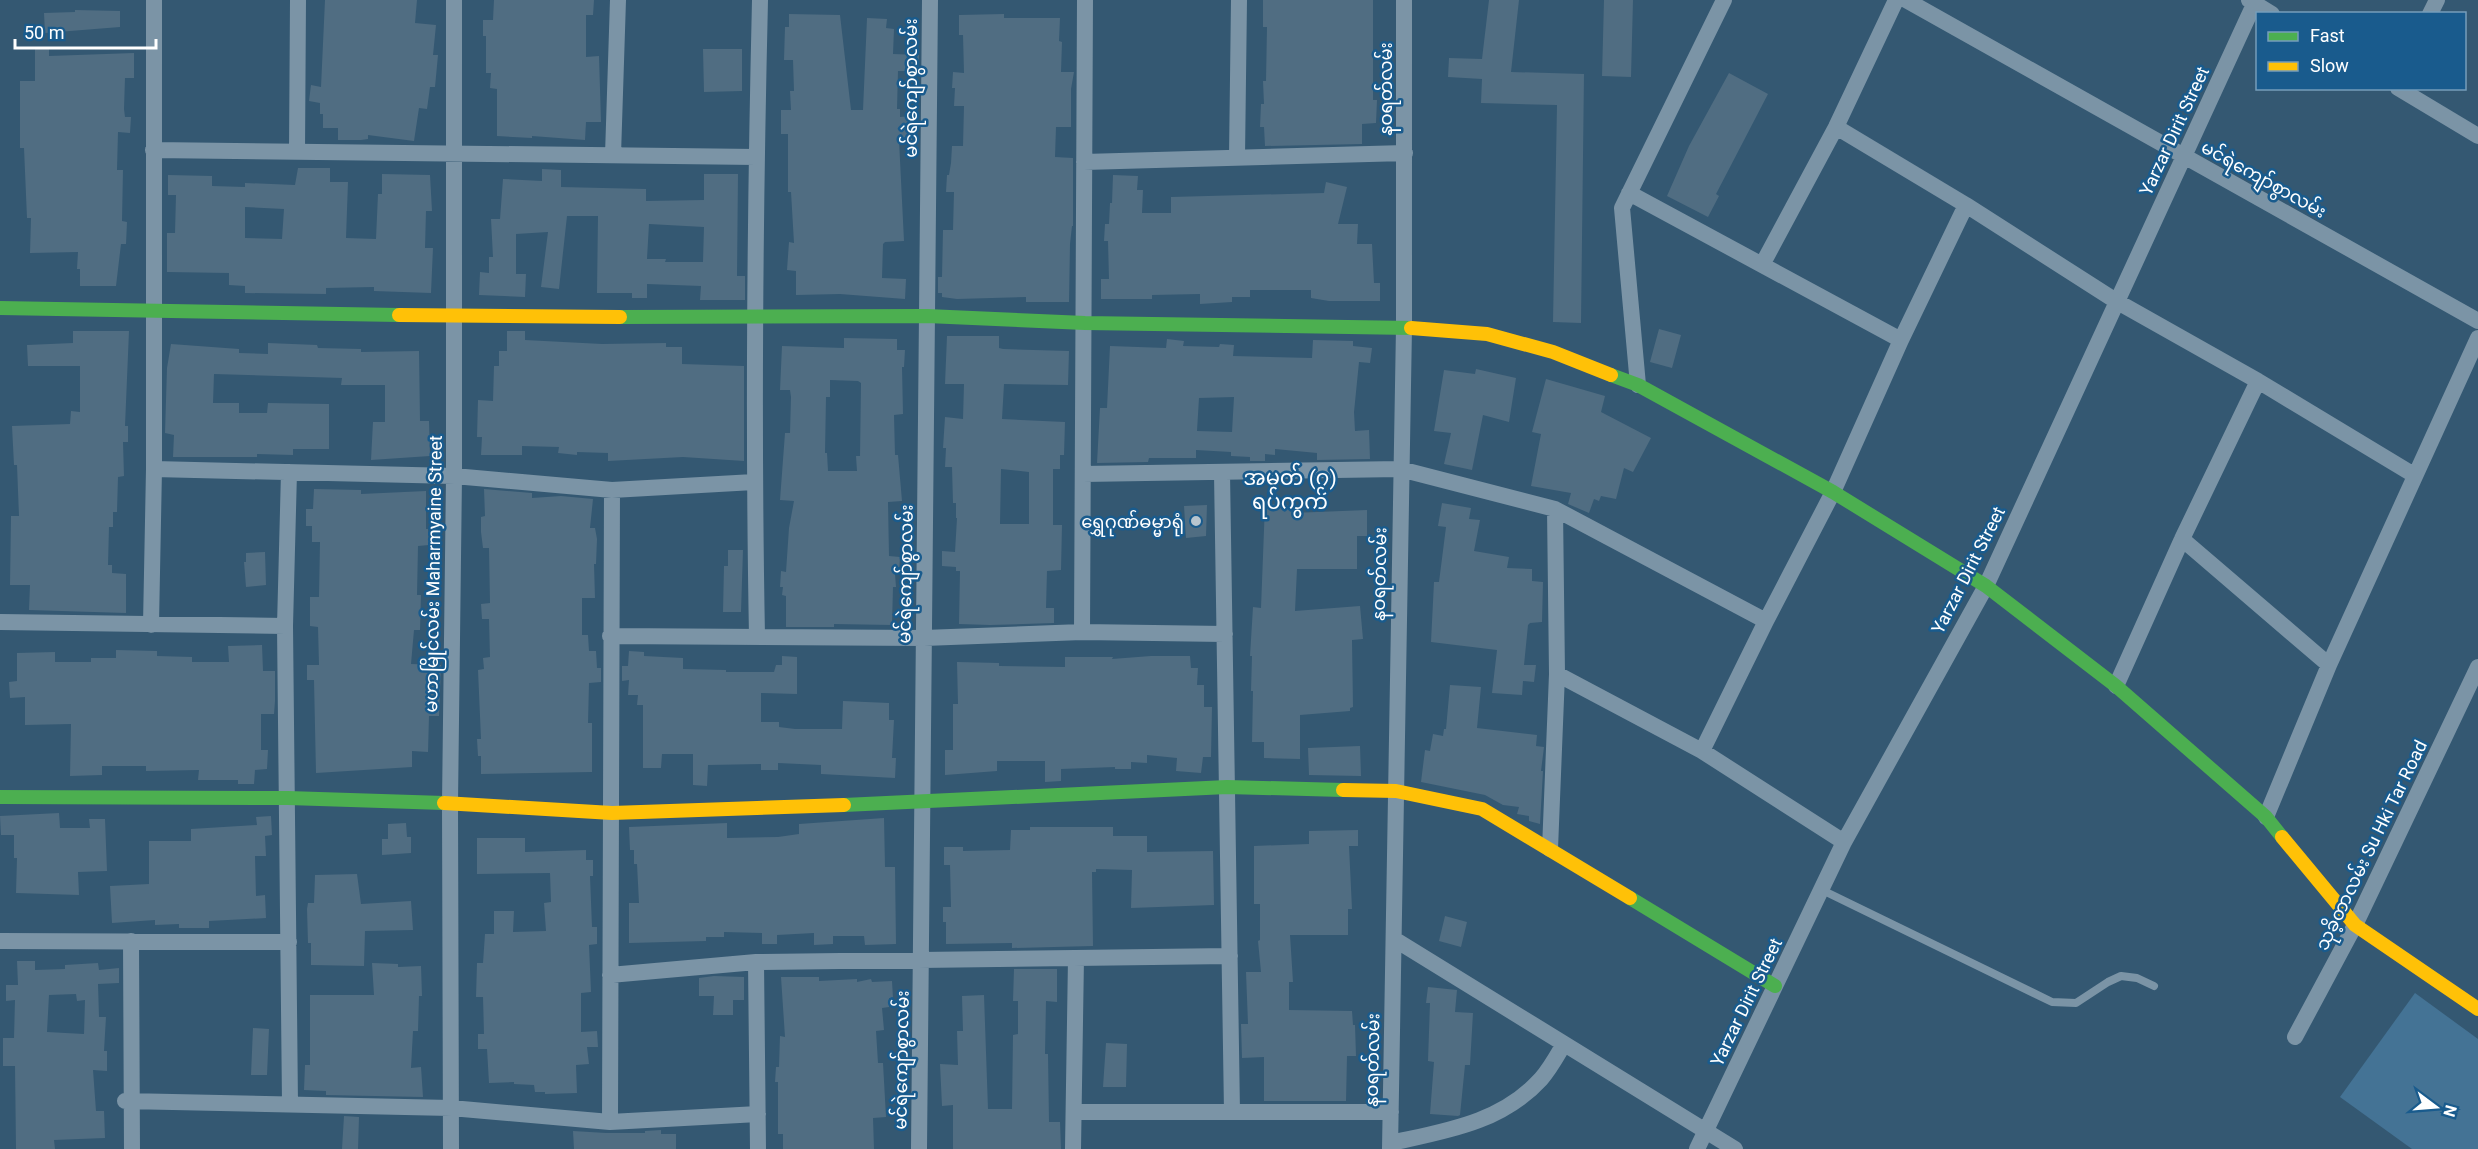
<svg xmlns="http://www.w3.org/2000/svg" width="2478" height="1149" viewBox="0 0 2478 1149" font-family="Roboto,'Noto Sans Myanmar',sans-serif">
	<rect width="100%" height="100%" fill="#345872"/>
	<path fill="#447395" d="M2415,993L2478,1039V1149H2412L2340,1097Z"/>
	<path fill="#506d82" fill-rule="evenodd" d="M325,0H417L415,23L436,25L433,55H438L435,87H430L427,109L419,108L414,141L368,135V139L361,140H338V128H323V114H320V103L309,101L311,85L321,87Z
		M494,0H594L593,15H586V57L599,56L601,122H586L585,140L532,136V138L497,136V89L490,88L491,73H486V36H483V20H493Z
		M1263,0H1373V100H1377L1376,123L1362,124V144L1265,146L1264,127H1260L1261,104H1264L1263,81H1266L1267,27H1263Z
		M1489,0H1519L1511,72L1584,74L1581,323L1553,322L1557,105L1481,103L1482,79L1448,77L1449,58L1482,59Z
		M1604,0H1633L1631,77L1602,76Z
		M75,10L120,11V27L45,33L44,13L75,12Z
		M789,14L840,15L851,110H863L867,18L887,19L886,28L894,29L893,54L919,55V71H898L897,109H900V117L911,116L912,122H913L912,140H899L904,241L885,242L883,244L882,278L906,279L905,299L840,294L796,295V271L787,270L789,242L794,243L791,192H788V134H781V110H791L790,91H794L793,60H784L785,27H789Z
		M1004,14V18H1060L1059,41L1062,42L1061,72H1074L1071,89V127H1056L1055,157L1073,158V226H1072L1070,244L1069,302H1026V297L957,299L942,297V293H938V277H942L943,230H953L954,192H946L947,175H949L951,163L952,146H963L964,106H954L955,88H952L953,72L964,73L963,35H959V15Z
		M35,48H49V56L134,53V78H125L124,109L125,117H131L130,133L118,132L117,170H123L122,221L127,222L126,244H121L116,286H80V269H77L78,252L30,253L31,218H27L24,148H20V81H35Z
		M703,49H742V91L704,92Z
		M1729,73L1768,94L1716,194L1719,196L1708,217L1667,196L1689,146Z
		M298,168H330V182H348L346,238L376,239L378,194H382V174L430,175L432,211H426L425,248H433L431,293L374,291V287L326,288V294L245,293V286L229,285V273L167,272V233H175L176,195H168V175L212,176V186L245,187V183L295,185ZM245,207L284,209L282,239L245,238Z
		M542,169L561,170V187L646,189V201L704,200V174H738L737,276H745V300H700L701,286L647,284V298H632V293H597L598,216H567L559,289L541,287L548,232L516,234V274H526L525,297L479,295L480,272L489,273V257H493L491,219H500L503,179L542,181ZM649,224L704,227L703,262H665L666,259H647Z
		M1113,175L1138,176L1137,190H1143L1142,213H1171V197L1324,193L1326,182L1347,187L1338,224H1358L1357,244H1372L1374,283H1380V301H1329L1311,298V290H1250V297H1232V302L1200,304V294L1152,295V299H1101V279H1109L1108,241H1104L1105,224H1109L1110,203H1112Z
		M1659,329L1681,335L1672,368L1650,362Z
		M73,331H129L125,426H128V442H123L124,476L118,477L117,512H113V527H109L108,565H112V573L126,574V613L29,610L30,585H10L11,516H19L17,465H14L12,426L70,424L71,411L80,412V366H28L27,345L73,343Z
		M507,331H525V340L602,344L666,343V347H682V364L744,366V461L683,457L608,461V453L577,452V455L558,453L559,447L522,446V455H481L482,437H477L478,400L493,401L494,366H499V351H507Z
		M947,336H999V348L1003,349L1069,351L1068,385L1004,384L1002,419L1065,422L1064,455H1060V469H1053V525H1062L1061,570L1047,571L1046,608H1054V623L990,625L959,624L960,571H956V567L942,566V551L955,552L957,518H956V503H953L952,467H945L946,448H943L945,417L963,419L964,384H945ZM1001,469L1029,472V524H1000Z
		M844,338L897,339V350H905L904,367H902L903,414L894,415L895,455H898L902,501L888,502L889,556L900,557L899,574H895L896,587H893L892,625L834,624V627H786V596L782,595L783,587H780L781,571L786,572L789,528L794,501L780,500L785,433H790L791,397L790,390H780L782,346L844,348ZM830,380L858,381L861,383L860,456H856L857,471H828L827,453H825L826,397H830Z
		M1167,339L1184,341L1183,346L1219,347L1220,344L1234,345L1233,356L1312,358L1313,340L1353,341V346L1372,348L1370,363L1359,362L1354,412L1355,431L1369,430L1370,459L1317,460V453L1275,449V455L1265,454V461H1250V457L1231,456V452L1196,450V458H1149L1148,462L1097,463L1100,408H1107L1110,346L1166,348ZM1234,397L1232,432L1197,431L1199,398Z
		M268,343L317,345L318,348L361,349V352L419,351L420,421H429L430,456L371,460L373,422H385V385H341L342,378L214,374L213,403H239V413H267L268,403L329,404V449H293V455L257,454V457H173L174,435L165,433L167,368L171,344L239,349V353L268,354Z
		M1476,369L1516,378L1509,422L1483,415L1472,470L1444,464L1451,433L1434,431L1444,370L1475,374Z
		M1546,379L1605,396L1601,412L1651,438L1633,472L1624,468L1616,499L1601,496L1599,501L1594,499L1589,513L1568,504L1571,493L1531,486L1541,434L1532,432Z
		M314,489L361,490V494L426,491V529H428L429,545L418,546L417,595H421L420,630H414L411,664L441,665L439,716H429L428,752L412,751V767L316,773L314,680H307V665H319L318,627L310,626V597H319L320,542H312V526H306V509H313Z
		M484,489L532,493V498L561,496L593,499L590,528H595L597,539L596,564H594L595,598H582V635H588L589,651H596L597,668H601V682L589,683L588,723H592V772L481,774V756H478L477,739H481L478,670L484,669L483,658L490,657L489,619H482L481,604L490,603L489,548H483L481,532V517L485,516Z
		M1442,503L1471,508L1469,519L1480,520L1474,551L1509,557L1507,568L1532,569V581L1543,582L1542,622L1530,623L1528,625L1524,665H1536L1534,682L1523,681L1522,695L1492,693L1497,650L1431,642L1434,582H1439L1446,527L1438,526Z
		M1265,504L1292,506V513L1367,510V536H1357V569H1297L1295,611L1360,606L1363,639L1352,640L1353,707L1350,708V711L1300,715V759L1264,758V742H1252L1253,691H1251L1252,656H1250L1253,607L1261,608Z
		M1207,505L1206,536L1186,538L1184,506Z
		M728,550H743L741,612H723L724,566H728Z
		M265,552L266,585L246,587L244,562H246V553Z
		M262,645L263,671H275V701L274,714H261V750H268L267,769L255,770L254,784H238V780H198L199,770L146,771V766H102V775L70,776L71,724L25,725V697L10,698L9,682L17,681V653L55,652V662H91V658H116V650L157,651V656L192,657V662H229L228,646Z
		M629,651L644,652V656L683,658V669L726,670V672H774L776,665H782V656L797,657V694L761,693V722H779V727L795,729H842L843,701L889,703V720H894L892,758H896L895,778L821,774V765L778,763V770H761V764L708,765L707,786L693,785V754H662L661,768H643V705H637L638,695H628L629,680L622,681V666H628Z
		M1151,656H1190L1191,668H1198L1197,685H1204V707H1212L1211,757H1203L1201,773L1176,771L1177,758L1147,755V763L1131,762V769H1115V767L1061,769V781L1045,782V761H997V771L945,775V750H953V704H958L957,662L999,663V666L1065,667V657H1113L1112,659Z
		M1450,685L1481,687L1477,728L1537,735L1536,746L1544,747L1541,771H1543L1540,824L1529,821V816L1517,814L1519,807L1503,805L1485,795L1421,782L1425,750L1430,751L1433,734L1443,736L1444,729H1446Z
		M1360,746L1361,776L1309,775L1308,748Z
		M59,813L60,828H90L89,819H105L107,871L78,872L79,895L16,893L17,858H14V835H1L0,816Z
		M271,816L272,835L265,836L266,856H255L256,896L265,895L266,918L209,921V928H179V924L155,925V920L112,923L110,886L149,884V841H191V829L257,825L256,817Z
		M884,818L885,867H895L896,944L865,945L864,936H833V944L814,945V933L777,935V944H762V933L724,932V937H706V941L629,943V903H639L637,864H634V850H630L629,827L727,823V838L778,837L799,834V824Z
		M406,823L407,837H411V853L382,855V839H388V824Z
		M1030,827H1113V836H1147V852L1213,851L1214,905L1131,908L1132,870L1096,869V872H1092L1093,946L1012,948V943L946,944V922H943V907H951L950,865H944V847H963V851L1010,850L1011,830H1030Z
		M1358,830V846H1349L1352,909H1348V935H1290L1293,982H1289V1010L1352,1011L1353,1025H1355L1356,1056H1347L1346,1101H1264V1057L1242,1058L1241,1024H1248L1246,972H1261L1258,941L1260,940V904H1254V846L1309,844V831Z
		M477,838H525V852L586,850V860H593V876H590L592,927H597V944L589,945L591,992L581,993V1032L597,1031L598,1047H587L589,1064L576,1065L577,1093L545,1094V1092H535L534,1085L514,1084V1082L489,1083L487,1049H478V1034H484L483,997H476L477,963H483L485,934H494V911H514L513,932L546,931L544,903L551,902L550,873L477,874Z
		M357,874L361,904L411,901L413,930L365,931L364,966L311,965V943H308L307,909L308,903H314L315,875Z
		M1445,916L1467,922L1461,947L1439,941Z
		M17,961H35V970L65,969V965L98,963L99,970L119,968V983L98,984L99,1017H106L104,1051H107V1071L93,1070L96,1111H104L105,1138L54,1140L55,1149H16L15,1066H3V1038H14L15,1000L6,1001V985H18ZM76,994L77,1001L85,1000L84,1034L47,1032L49,995Z
		M372,963L398,964V967L421,966L422,996H419L418,1031H413L411,1068L421,1067L423,1097L326,1095V1091L304,1090L305,1065H310V995H374Z
		M1014,969H1057V1002L1046,1001L1045,1054H1048L1049,1122H1060L1061,1149H953V1105L942,1106L940,1064L958,1065L957,1031H963L962,996L984,995L988,1109H1012L1013,1035L1018,1034V1001H1013Z
		M714,976L744,977V1000H733V1015H713L714,996H699V978Z
		M781,977H819V981L857,979V982L871,979L872,982L892,981L893,998H889V1007L882,1008L884,1030L876,1031L878,1063H883L886,1117L873,1118L874,1149H783V1134H778V1082H775L776,1067H779L780,1036L785,1037Z
		M1428,987L1457,990L1455,1012L1473,1013L1470,1065H1465L1460,1115L1458,1116L1430,1114L1434,1062L1428,1061L1430,1003H1426Z
		M253,1028L269,1029L267,1075H251Z
		M1106,1043L1127,1044L1126,1087H1103Z
		M344,1116L359,1117L358,1149H342Z
		M661,1130V1134H676V1149H574L573,1131L606,1133H645V1131Z"/>
	<g fill="none" stroke-linecap="round" stroke-linejoin="round">
		<path stroke="#7b94a6" stroke-width="8" d="M1822,890L2052,1002L2076,1003L2108,982L2121,976L2137,978L2154,986"/>
		<path stroke="#7b94a6" stroke-width="16" d="M1906,0L2478,321
			M2249,0L2272,14
			M2430,14L2437,0
			M2398,88L2478,136
			M1836,127L1966,205L2116,301L2258,381L2414,475
			M153,150L756,157
			M297,152L298,0
			M613,155L618,0
			M1237,157L1239,0
			M1084,162L1405,153
			M1629,193L1901,340
			M1762,265L1836,127L1896,0
			M1638,385L1622,208L1724,0
			M154,469L454,476L612,490L754,482
			M289,472L285,626L290,1104
			M1222,473L1232,1112
			M1083,474L1400,469L1555,509L1766,621
			M2182,539L2329,665
			M0,622L285,626
			M151,625L154,469V0
			M1082,632L1085,0
			M610,636L924,638L1082,632L1225,634
			M757,636C753,424 755,212 760,0
			M1557,674L1702,751L1844,842
			M2116,686L2182,539L2258,381
			M1702,751L1766,621L1833,492L1901,340L1966,205
			M2266,817L2329,665L2478,338
			M1550,849L1557,674L1555,509
			M1394,939L1735,1149
			M0,941L289,942
			M131,941L132,1149
			M756,962L758,1149
			M610,975L756,962L1230,956
			M2295,1037L2355,925L2478,667
			M125,1101L451,1108L610,1122L758,1114
			M1074,1112H1391
			M610,1122L612,490
			M1391,1143C1445,1131 1501,1123 1541,1079C1550,1069 1557,1056 1564,1044
			M451,1149L450,803L454,476V0
			M919,1149L930,0
			M1073,1149L1076,958
			M1390,1149L1404,327V0
			M1697,1149L1844,842L1986,586L2256,0"/>
		<path stroke="#4caf50" stroke-width="14" d="M0,308L399,315
			M620,317L927,316L1085,323L1411,328
			M1611,375L1638,385L1833,492L1986,586L2116,686L2266,817L2282,837
			M0,797L288,798L444,803
			M844,805L1227,787L1343,790
			M1630,898L1775,986"/>
		<path stroke="#ffc107" stroke-width="14" d="M399,315L620,317
			M1411,328L1487,334L1553,352L1611,375
			M1343,790L1396,791L1482,809L1630,898
			M444,803L612,813L844,805
			M2282,837L2355,925L2478,1009"/>
	</g>
	<circle fill="#b8c5ce" stroke="#195b8d" stroke-width="2" cx="1196" cy="521" r="6"/>
	<g text-anchor="middle" dominant-baseline="central" stroke-width="5" stroke-linejoin="round" paint-order="stroke">
		<g font-size="18" fill="#fff" stroke="#195b8d">
			<text transform="translate(910 88) rotate(-90)">မင်ရဲကျော်စွာလမ်း</text>
			<text transform="translate(1385 89) rotate(-90)">နဝရတ်လမ်း</text>
			<text transform="translate(2174 131) rotate(-65)">Yarzar Dirit Street</text>
			<text transform="translate(2264 179) rotate(29)">မင်ရဲကျော်စွာလမ်း</text>
			<text transform="translate(1968 570) rotate(-63)">Yarzar Dirit Street</text>
			<text transform="translate(433 574) rotate(-89)">မဟာမြိုင်လမ်း Maharmyaine Street</text>
			<text transform="translate(905 574) rotate(-89)">မင်ရဲကျော်စွာလမ်း</text>
			<text transform="translate(1379 574) rotate(-89)">နဝရတ်လမ်း</text>
			<text transform="translate(2371 845) rotate(-64)">သုခိ့တာလမ်း Su Hki Tar Road</text>
			<text transform="translate(1746 1002) rotate(-64)">Yarzar Dirit Street</text>
			<text transform="translate(901 1060) rotate(-89)">မင်ရဲကျော်စွာလမ်း</text>
			<text transform="translate(1372 1060) rotate(-89)">နဝရတ်လမ်း</text>
		</g>
		<g font-size="18" fill="#fff" stroke="#195b8d" text-anchor="end">
			<text x="1184" y="521">ရွှေဂုဏ်ဓမ္မာရုံ</text>
		</g>
		<g font-size="21" fill="#fff" stroke="#195b8d">
			<text x="1290" y="478">အမှတ် (၇)<tspan x="1290" dy="24">ရပ်ကွက်</tspan></text>
		</g>
	</g>
	<rect x="2256" y="12" width="210" height="78" fill="#195b8d" stroke="#759dbb" stroke-width="1.5"/>
	<rect x="2268" y="32" width="30" height="9" fill="#4caf50" stroke="#759dbb" stroke-width="1.5"/>
	<text x="2310" y="42" font-size="18" fill="#ffffff">Fast</text>
	<rect x="2268" y="62" width="30" height="9" fill="#ffc107" stroke="#759dbb" stroke-width="1.5"/>
	<text x="2310" y="72" font-size="18" fill="#ffffff">Slow</text>
	<g transform="translate(2436 1107) rotate(106)" stroke="#195b8d" stroke-width="4.5" paint-order="stroke">
	<path d="M0-4.5L10 22L0 15L-10 22Z" fill="#ffffff"/>
	<text y="-9" font-size="16" font-weight="bold" text-anchor="middle" fill="#ffffff">N</text>
	</g>
	<path d="M15 39v9h141v-9" fill="none" stroke="#ffffff" stroke-width="3"/>
	<text x="24" y="39" font-size="18" fill="#ffffff" stroke="#195b8d" stroke-width="4.5" paint-order="stroke">50 m</text>
</svg>
